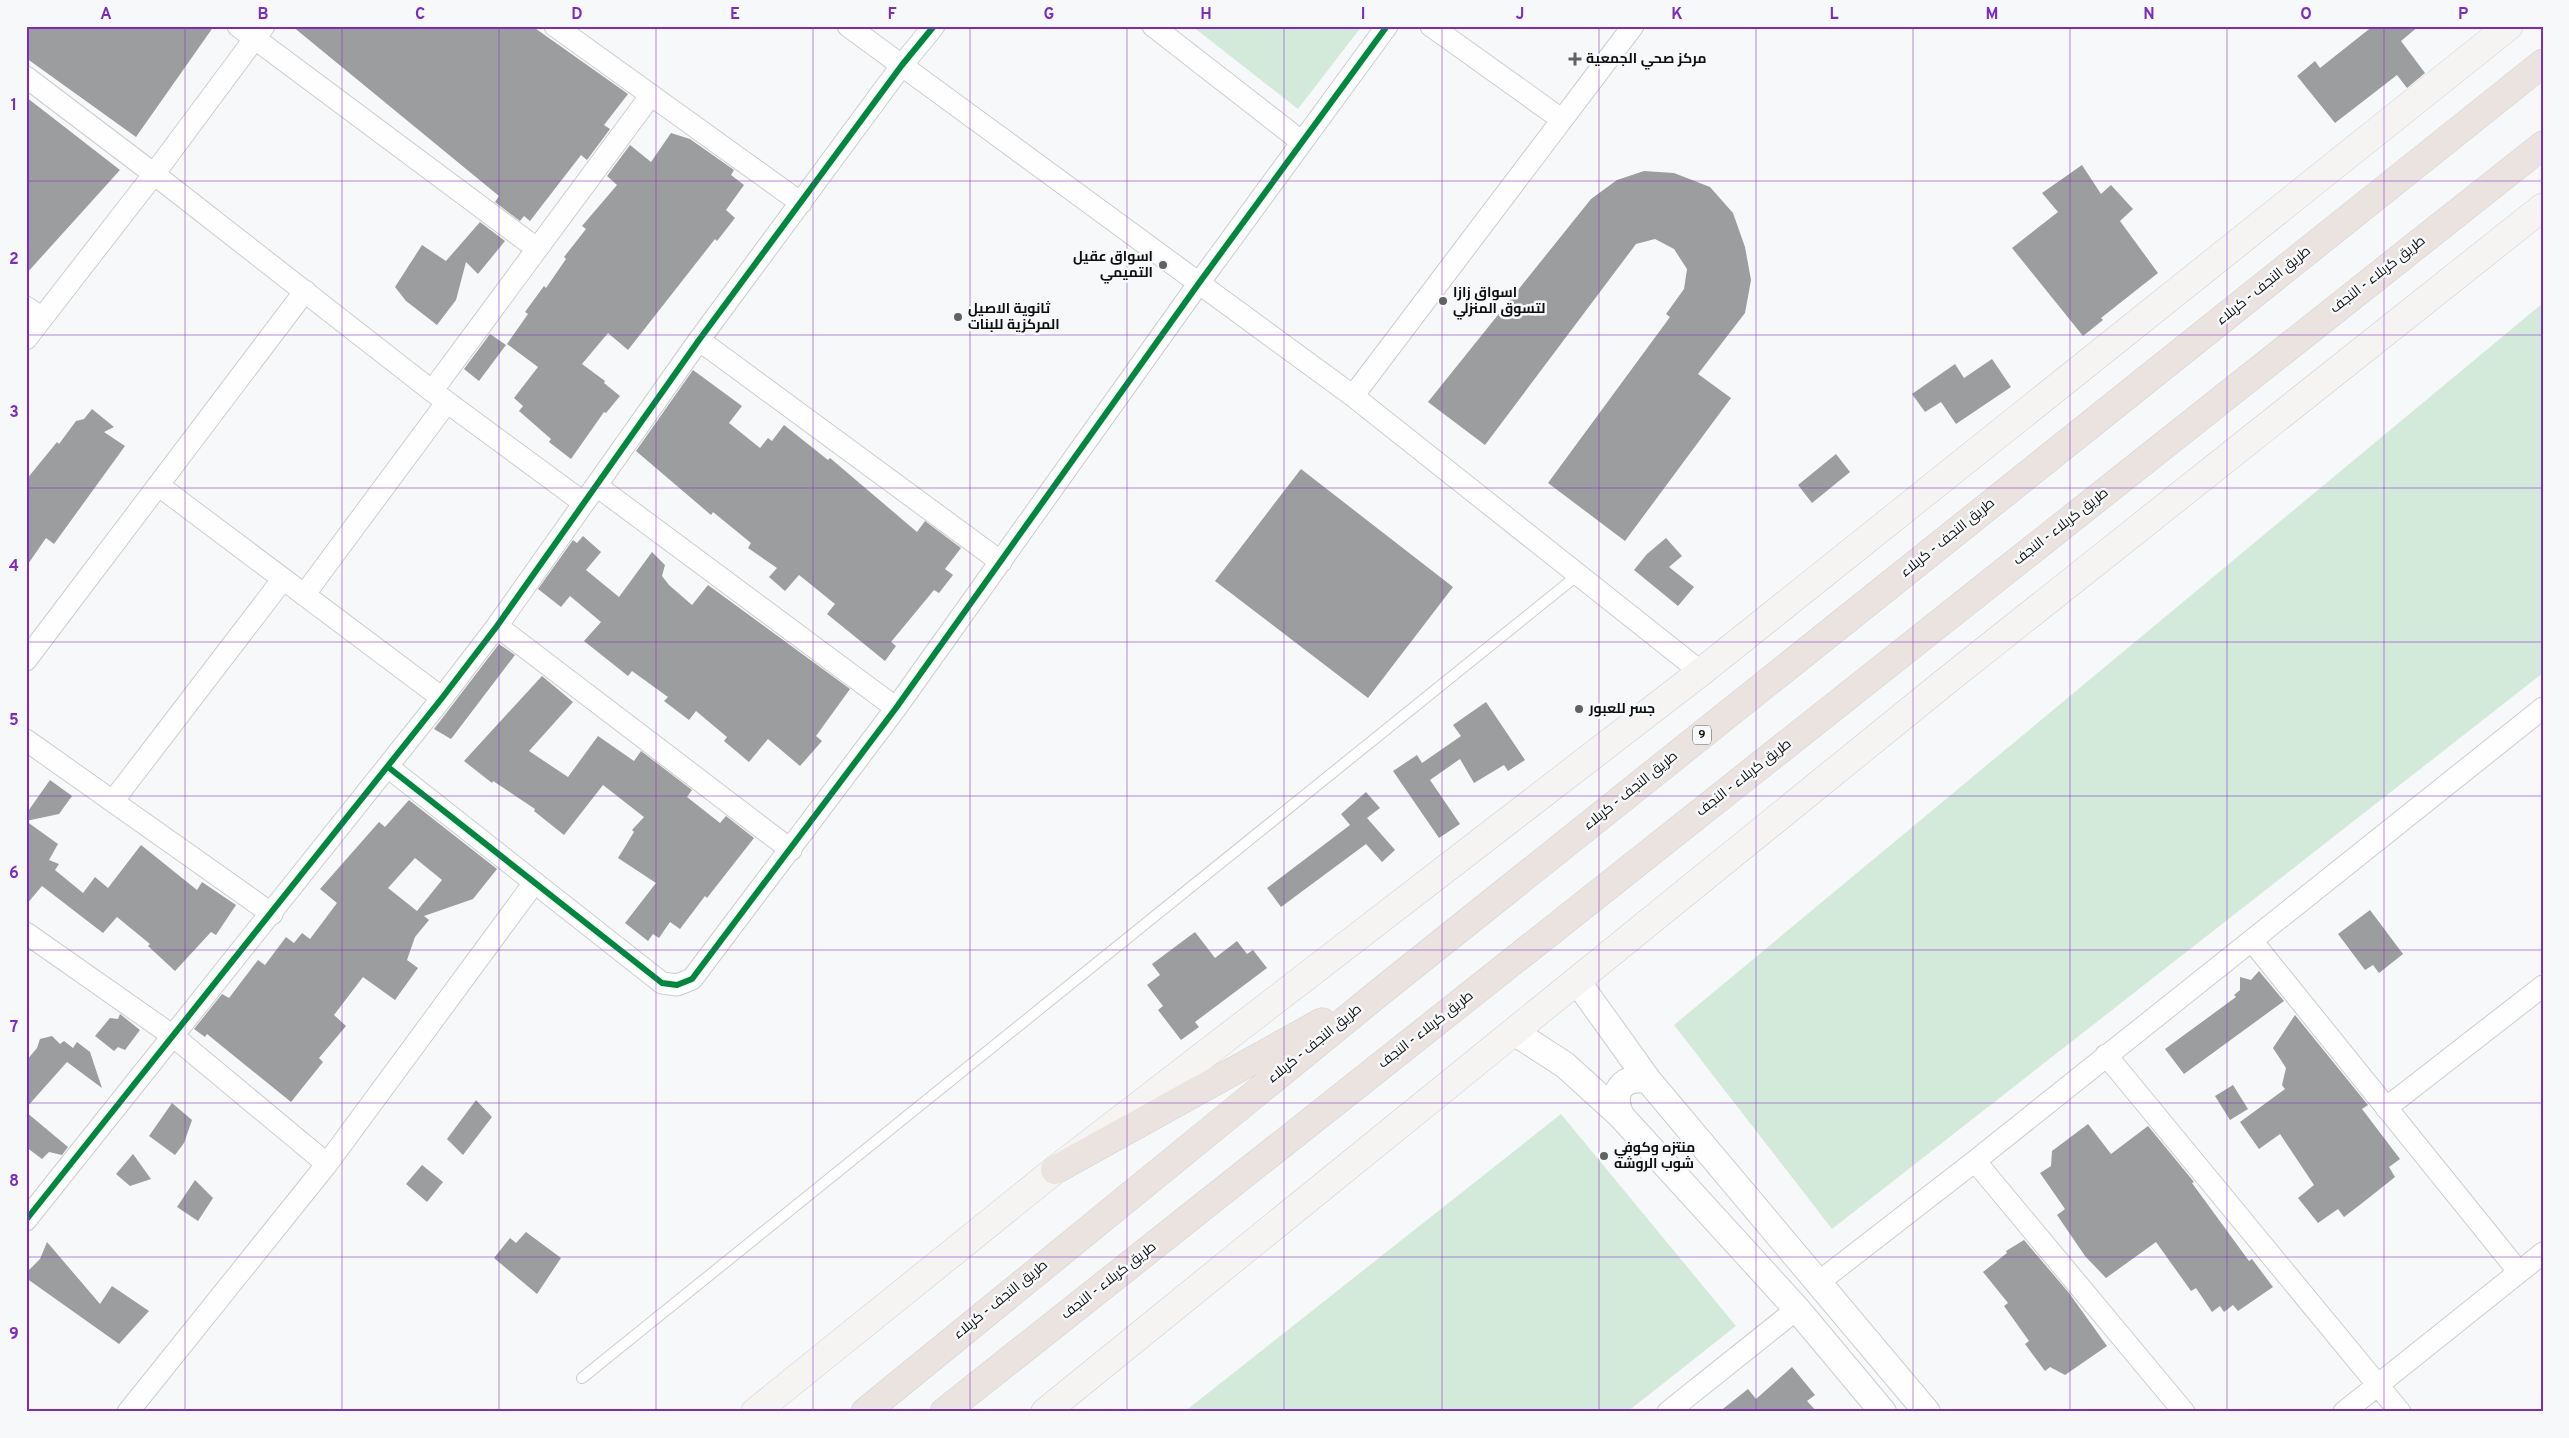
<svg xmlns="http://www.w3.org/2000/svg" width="2569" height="1438" viewBox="0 0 2569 1438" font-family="Overpass,Cairo,sans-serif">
	<rect width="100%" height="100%" fill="#f7f8f9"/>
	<path fill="#d3eadb" d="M1192,26H1362L1298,109Z
		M2543,303V673L1832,1229L1674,1025Z
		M1561,1114L1736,1326L1627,1412H1184Z"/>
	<path fill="#9c9d9e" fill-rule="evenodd" d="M26,26H214L136,137L26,58Z
		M292,26H532L628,94L604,125L610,129L587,160L581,155L530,221L524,216L520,221L495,202L499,196Z
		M2373,26H2419L2401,41L2425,73L2407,88L2397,75L2335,123L2297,76L2315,61L2320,68Z
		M26,97L120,170L26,274Z
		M671,133L690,139L734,170L731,175L744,185L726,210L735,218L717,241L715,239L628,350L608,333L582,364L605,381L604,383L620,396L606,413L604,412L571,459L549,442L551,439L519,411L523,406L514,398L538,367L507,344L528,314L525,312L544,286L546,288L566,259L564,257L586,229L582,226L617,185L607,176L630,145L651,162Z
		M2082,165L2101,194L2111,185L2133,209L2120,221L2158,273L2101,318L2103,320L2083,336L2012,248L2058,212L2042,193Z
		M1644,171L1674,173L1710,187L1733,213L1745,247L1751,280L1745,313L1698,374L1731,398L1625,541L1548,483L1670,317L1666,314L1684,289L1687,269L1674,249L1655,239L1636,244L1485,445L1428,402L1591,199L1617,180Z
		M480,222L505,241L478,274L466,262L456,300L437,325L406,301L395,287L422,245L446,261Z
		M490,334L506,345L479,381L464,369Z
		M1992,359L2011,387L1956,424L1941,402L1925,412L1912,394L1955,364L1964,378Z
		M693,370L742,406L729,423L760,448L768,438L772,441L784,425L828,460L830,458L917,532L925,521L961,548L945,569L953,575L939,593L934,590L891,642L896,646L885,661L827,614L835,604L799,575L785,591L769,577L777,568L748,548L751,543L713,512L711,515L636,451Z
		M92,409L114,427L104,432L125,446L54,544L46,538L26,567V480L57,442L59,444L76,421L84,419Z
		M1836,454L1850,472L1812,503L1798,485Z
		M1301,469L1453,587L1368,698L1215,581Z
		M583,536L601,552L586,570L619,597L652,552L665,565L662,576L669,585L692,605L708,585L850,689L816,736L822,741L800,766L768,739L749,762L724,741L727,737L696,711L689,720L664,701L668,697L632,671L628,676L584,641L601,622L570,596L561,607L538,589L573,540L577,543Z
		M1666,538L1682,556L1669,567L1694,587L1678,606L1634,570L1647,554Z
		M499,644L515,655L451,739L434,729Z
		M542,676L573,702L529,751L568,777L598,736L634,761L641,751L692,790L687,797L720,823L726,816L754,838L707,898L705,896L680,929L670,922L659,938L653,934L648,941L625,923L656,883L618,858L634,832L632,830L644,817L603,785L564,835L534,811L535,809L493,781L492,783L464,761Z
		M1486,702L1525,760L1508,771L1504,765L1474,783L1460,759L1430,780L1460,824L1439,838L1393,771L1417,755L1422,763L1461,736L1453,725Z
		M50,780L72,796L59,814L26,821V814Z
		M1366,792L1380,808L1367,818L1395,850L1382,862L1366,844L1281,907L1267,888L1350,825L1341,814Z
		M409,800L497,869L473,899L424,916L429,920L415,937L407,960L418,968L395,1000L363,977L334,1015L346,1026L319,1058L323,1062L291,1102L207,1034L205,1037L194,1029L222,994L229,998L258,960L265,965L286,937L294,943L302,933L310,939L337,903L320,889L379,822L385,827ZM415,858L442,880L417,911L388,888Z
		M26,821L58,844L49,860L59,864L55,870L83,893L95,877L108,888L141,845L197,890L202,882L236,905L216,935L211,932L175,971L148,946L150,944L117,917L103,933L42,886L26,905Z
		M2370,910L2403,954L2379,973L2373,965L2365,970L2338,934Z
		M1195,932L1215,958L1237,941L1247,954L1253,950L1267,968L1195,1022L1199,1027L1181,1040L1158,1010L1163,1006L1147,985L1160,975L1152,964Z
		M2259,971L2284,1001L2184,1074L2165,1049L2236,997L2234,995L2240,990V977L2251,980Z
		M120,1014L140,1030L125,1050L118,1047L114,1051L95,1036L110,1018L118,1019Z
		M2295,1015L2368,1105L2362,1109L2400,1159L2389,1167L2395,1177L2361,1204L2344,1217L2338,1209L2318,1223L2298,1198L2314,1185L2280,1134L2259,1149L2240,1122L2285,1089L2282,1085L2286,1068L2273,1048Z
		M52,1036L60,1044L64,1041L73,1048L77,1042L90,1052L102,1088L67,1062L26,1108V1061L37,1048L40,1039Z
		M2233,1085L2248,1109L2230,1120L2215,1096Z
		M476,1100L492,1117L463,1155L447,1139Z
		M172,1103L192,1120L184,1143L175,1155L149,1136Z
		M26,1112L68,1147L62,1155L49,1152L42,1159L26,1147Z
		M2088,1124L2111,1154L2148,1126L2194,1182L2192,1183L2249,1261L2252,1259L2273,1287L2238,1311L2233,1305L2224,1312L2220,1306L2212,1312L2196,1288L2191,1291L2156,1242L2106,1278L2085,1256L2057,1215L2065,1209L2040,1173L2051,1166L2052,1151Z
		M133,1154L151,1179L130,1186L116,1174Z
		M422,1165L443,1182L427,1202L406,1184Z
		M195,1180L213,1198L198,1221L177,1207Z
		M526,1232L561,1258L537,1294L494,1258L510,1238L516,1243Z
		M2024,1240L2069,1293L2107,1346L2065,1375L2050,1367L2045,1371L2025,1344L2029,1341L2004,1306L2008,1303L1983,1272L2007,1253L2006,1251Z
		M47,1242L100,1304L112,1286L149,1311L119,1344L26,1278V1273L40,1259Z
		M1792,1367L1815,1395L1807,1401L1817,1412H1719L1748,1389L1756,1399Z"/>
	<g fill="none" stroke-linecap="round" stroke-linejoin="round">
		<defs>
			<path id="service" d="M582,1378L1579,574"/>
			<path id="minor" d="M238,26L536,248
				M555,26L801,203
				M848,26L1353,396L1701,672
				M1153,26L1302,142
				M1431,26L1561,119
				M26,77L154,174L432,391L584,503
				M26,307L42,318
				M26,339L154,174L264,26
				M699,340L1001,562
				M432,391L651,95
				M1353,396L1633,26
				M158,485L442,698
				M597,486L896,708
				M304,595L447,402
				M497,626L791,850
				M26,660L305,291
				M26,740L272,914
				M388,767L662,983L677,985L692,979L896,708L1199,283L1387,26
				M113,801L283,579
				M26,933L173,1036L327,1164
				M2252,941L2519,1272
				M2106,1055L2400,1412
				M2386,1108L2543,986
				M1975,1161L2184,1412
				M26,1220L442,698L497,626L699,340L902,65L934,26
				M1819,1282L1975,1161L2543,708
				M128,1412L327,1164L534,883
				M1668,1412L1797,1309
				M2344,1412L2543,1253"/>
			<path id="tertiary" d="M1577,981L1648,1080L1927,1412
				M1514,1032L1565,1065L1621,1116L1797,1309L1883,1412
				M1621,1116C1610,1091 1622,1076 1648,1080"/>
			<path id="secondary" d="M755,1412L1055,1170L1701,672L2509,26
				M1045,1412L1945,682L2543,207"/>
			<path id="trunk" d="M1055,1170L1322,1022
				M865,1412L1385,988L2543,63
				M944,1412L2543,145"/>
		</defs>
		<use href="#service" stroke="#cccdce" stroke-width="12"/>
		<use href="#minor" stroke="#cccdce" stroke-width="23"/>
		<use href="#tertiary" stroke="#cccdce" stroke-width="28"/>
		<use href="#secondary" stroke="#cccdce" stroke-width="29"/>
		<use href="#trunk" stroke="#d0d1d1" stroke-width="29"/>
		<use href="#service" stroke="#fefefe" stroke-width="10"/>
		<use href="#minor" stroke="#fefefe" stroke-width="21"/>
		<use href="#tertiary" stroke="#fefefe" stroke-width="26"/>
		<use href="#secondary" stroke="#f6f4f3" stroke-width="28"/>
		<use href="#trunk" stroke="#eae3e0" stroke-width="28"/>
		<defs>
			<path id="cycleway" d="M388,767L662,983L677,985L692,979L896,708L1199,283L1387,26
				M26,1220L442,698L497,626L699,340L902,65L934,26"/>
		</defs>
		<use href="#cycleway" stroke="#f6f8fa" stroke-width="9"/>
		<use href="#cycleway" stroke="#00873e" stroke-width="6"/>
	</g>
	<path fill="none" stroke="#7b2cbf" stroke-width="1" stroke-opacity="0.55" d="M185,26V1412M342,26V1412M499,26V1412M656,26V1412M813,26V1412M970,26V1412M1127,26V1412M1284,26V1412M1442,26V1412M1599,26V1412M1756,26V1412M1913,26V1412M2070,26V1412M2227,26V1412M2384,26V1412M26,181H2543M26,335H2543M26,488H2543M26,642H2543M26,796H2543M26,950H2543M26,1103H2543M26,1257H2543"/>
	<g fill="#606161" stroke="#f6f8fa" stroke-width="2">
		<path d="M1572.5 51.5h5v5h5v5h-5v5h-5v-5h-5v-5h5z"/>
		<circle cx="1163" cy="265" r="5"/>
		<circle cx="1443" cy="301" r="5"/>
		<circle cx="958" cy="317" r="5"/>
		<circle cx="1579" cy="709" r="5"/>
		<circle cx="1604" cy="1156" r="5"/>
	</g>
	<g text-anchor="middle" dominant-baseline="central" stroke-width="5" stroke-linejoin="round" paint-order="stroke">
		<rect fill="#f6f8fa" stroke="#545556" stroke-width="1" x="1693" y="725.5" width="18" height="19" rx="4"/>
		<g font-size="12" font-weight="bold" fill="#0e0f0f">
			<text x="1702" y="735">9</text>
		</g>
		<g font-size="14" font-weight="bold" fill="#0e0f0f" stroke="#f6f8fa" text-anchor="start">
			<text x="1586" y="59">مركز صحي الجمعية</text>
			<text x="1153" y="257" text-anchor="end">اسواق عقيل<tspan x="1153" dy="16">التميمي</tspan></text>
			<text x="1453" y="293">اسواق زازا<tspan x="1453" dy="16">لتسوق المنزلي</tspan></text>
			<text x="968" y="309">ثانوية الاصيل<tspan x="968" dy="16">المركزية للبنات</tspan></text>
			<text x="1589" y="709">جسر للعبور</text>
			<text x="1614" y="1148">منتزه وكوفي<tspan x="1614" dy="16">شوب الروشه</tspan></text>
		</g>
		<g font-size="14" fill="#0e0f0f" stroke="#f6f8fa">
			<text transform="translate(2378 275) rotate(-38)">طريق کربلاء - النجف</text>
			<text transform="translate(2264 286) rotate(-39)">طريق النجف - کربلاء</text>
			<text transform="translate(2061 527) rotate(-38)">طريق کربلاء - النجف</text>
			<text transform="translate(1948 538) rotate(-39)">طريق النجف - کربلاء</text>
			<text transform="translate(1744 778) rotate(-38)">طريق کربلاء - النجف</text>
			<text transform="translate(1631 791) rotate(-39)">طريق النجف - کربلاء</text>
			<text transform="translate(1426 1030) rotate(-38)">طريق کربلاء - النجف</text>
			<text transform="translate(1315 1044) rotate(-39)">طريق النجف - کربلاء</text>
			<text transform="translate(1109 1281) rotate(-38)">طريق کربلاء - النجف</text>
			<text transform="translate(1001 1300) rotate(-39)">طريق النجف - کربلاء</text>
		</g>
	</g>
	<rect width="2569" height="1438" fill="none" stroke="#f6f8fa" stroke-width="55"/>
	<rect x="28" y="28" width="2514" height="1382" fill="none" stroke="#7b2cbf" stroke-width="2"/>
	<g font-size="16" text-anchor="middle" font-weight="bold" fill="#7b2cbf">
		<text x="106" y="19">A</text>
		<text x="263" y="19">B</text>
		<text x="420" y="19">C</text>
		<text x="577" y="19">D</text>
		<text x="735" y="19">E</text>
		<text x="892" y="19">F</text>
		<text x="1049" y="19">G</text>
		<text x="1206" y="19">H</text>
		<text x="1363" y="19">I</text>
		<text x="1520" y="19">J</text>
		<text x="1677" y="19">K</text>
		<text x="1834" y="19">L</text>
		<text x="1992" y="19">M</text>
		<text x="2149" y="19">N</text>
		<text x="2306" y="19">O</text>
		<text x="2463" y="19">P</text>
		<text x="14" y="110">1</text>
		<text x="14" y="264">2</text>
		<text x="14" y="417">3</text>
		<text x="14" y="571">4</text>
		<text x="14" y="725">5</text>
		<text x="14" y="878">6</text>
		<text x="14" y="1032">7</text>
		<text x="14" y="1186">8</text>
		<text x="14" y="1339">9</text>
	</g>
</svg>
